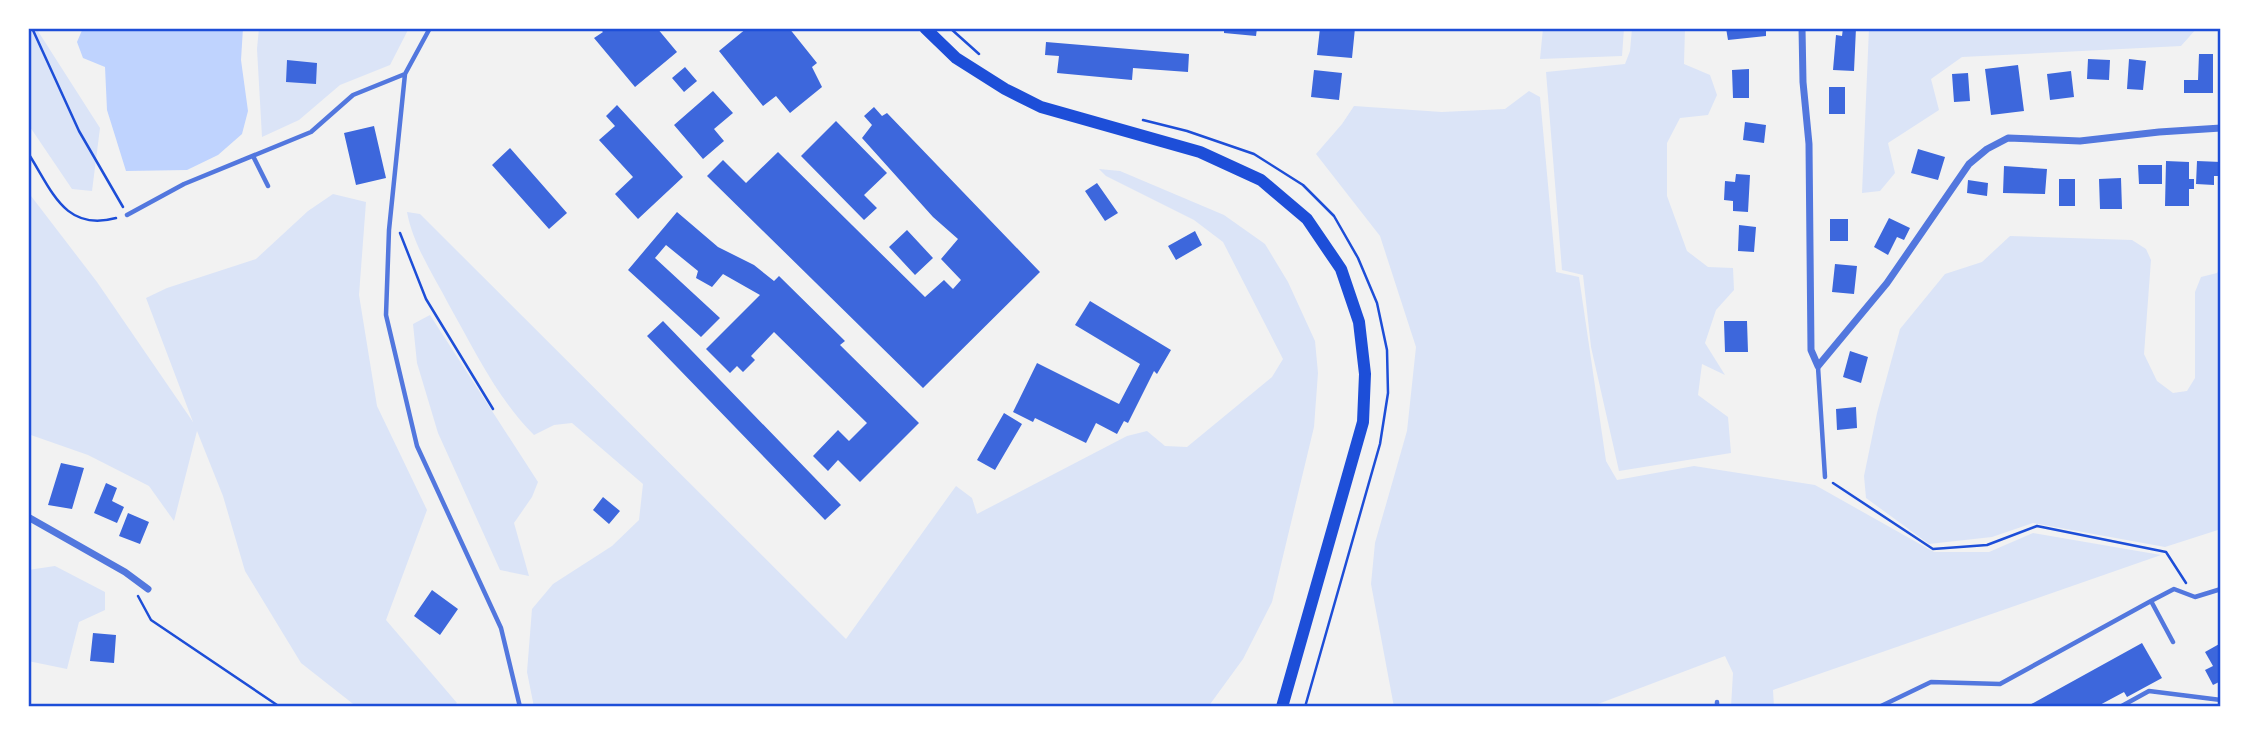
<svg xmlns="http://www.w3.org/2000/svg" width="2249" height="735" viewBox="0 0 2249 735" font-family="'IBM Plex Serif',serif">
	<rect width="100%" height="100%" fill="#f2f2f2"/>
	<path fill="#dbe4f7" d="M28,28H36L100,128L92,191L72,189L28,124Z
		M259,28H409L390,65L340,85L299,120L262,137L257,49Z
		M1543,28H1624L1622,56L1540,59Z
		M1632,28H1685L1684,64L1710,75L1717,95L1708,115L1680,118L1667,143V196L1687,251L1708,267L1733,268L1734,290L1716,310L1705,343L1725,375L1702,364L1698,395L1728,417L1731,453L1619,471L1591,347L1583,275L1562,270L1546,72L1625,64L1630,51Z
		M1869,28H2197L2181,46L1962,57L1931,79L1939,110L1888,143L1895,173L1880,191L1862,193Z
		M1529,91L1540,97L1556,272L1579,277L1606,461L1617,480L1694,466L1815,485L1934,552H1989L2033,533L2161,555L1773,690L1774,707H1731L1733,673L1725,656L1590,707H1394L1371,584L1375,543L1407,431L1416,347L1380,236L1316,154L1342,124L1354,106L1442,112L1505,109Z
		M1099,169L1120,171L1224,215L1265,244L1288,282L1315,341L1318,373L1314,427L1272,602L1243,659L1208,707H534L527,672L532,609L553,584L612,546L639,520L643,484L572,423L554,425L534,435C497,398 475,351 449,305C434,276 413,245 407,212L420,214L846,639L956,486L972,498L977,514L1127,436L1147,431L1165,446L1187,447L1272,377L1283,359L1223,242L1194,220L1106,176Z
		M28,192L97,282L193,422L146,298L167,288L256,259L308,211L333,194L366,202L359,295L377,406L427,510L386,620L457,703L451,707H357L301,663L245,571L223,496L197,431L174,521L149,486L88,455L28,434Z
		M2010,236L2132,240L2146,249L2151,260L2144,354L2157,381L2173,393L2187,391L2195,378V292L2201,277L2217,273L2221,267V529L2165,547L2033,523L1992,537L1929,544L1866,498L1864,476L1877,413L1900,329L1945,274L1982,262Z
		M430,315L538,482L532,497L514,523L529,576L500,570L438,433L417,363L413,324Z
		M55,566L105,592V610L79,622L67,669L28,661V570Z"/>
	<path fill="#bfd3fe" d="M83,28H243L241,60L248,111L242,134L218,155L187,170L126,171L107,110L105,67L83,58L77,42Z"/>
	<path fill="#3d67dc" d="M599,28H657L677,52L635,87L594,38L603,32Z
		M747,28H789L817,63L812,67L822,87L790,113L776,96L763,106L719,51Z
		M1224,28H1257L1256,36L1224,33Z
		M1320,28H1355L1352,58L1317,55Z
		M1726,28H1766V36L1728,40Z
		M1843,28H1856L1854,71L1833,70L1836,35L1842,36Z
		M1046,42L1189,54L1188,72L1133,68L1132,80L1057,73L1059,56L1045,55Z
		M2199,54H2213V93H2184V80H2198Z
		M2088,59L2110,60L2109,80L2087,79Z
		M2129,59L2146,61L2143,90L2127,89Z
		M287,60L317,63L316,84L286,82Z
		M2018,65L2024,111L1991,115L1985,69Z
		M685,67L697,81L684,92L672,78Z
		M1749,69V98H1733L1732,70Z
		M1314,70L1342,73L1339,100L1311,97Z
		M2071,71L2074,97L2050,100L2047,74Z
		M1968,73L1970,101L1954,102L1952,74Z
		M1829,87H1845V114H1829Z
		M713,91L733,113L714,129L724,141L703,159L674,125Z
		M617,105L683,177L638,219L615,194L633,177L599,140L615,126L606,116Z
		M874,107L882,116L887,113L1040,272L923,388L707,176L723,160L746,183L778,152L925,297L944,280L953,289L961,280L941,259L958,239L933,217L862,138L872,125L864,116Z
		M836,121L887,173L864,195L877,208L864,220L801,156Z
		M1745,122L1766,125L1764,143L1743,140Z
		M374,126L386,178L356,185L344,133Z
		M510,148L567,213L549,229L492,165Z
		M1918,149L1945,157L1938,180L1911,173Z
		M2166,161L2189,162V179H2194V189H2189V206H2165Z
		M2197,161L2221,162V176H2214V185L2196,184Z
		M2138,165H2162V184H2139Z
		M2004,166L2047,169L2045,194L2003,193Z
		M1736,174L1750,175L1748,212L1733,211V201L1724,200L1725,181L1735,182Z
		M2121,178L2122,209H2100L2099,179Z
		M2059,179H2075V206H2059Z
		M1968,180L1988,183L1987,196L1967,193Z
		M1097,183L1118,213L1105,221L1085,191Z
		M677,212L718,247L754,265L774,281L779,276L845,341L840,345L919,423L860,482L838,460L828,471L813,456L838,430L849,441L867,423L774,332L751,356L755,360L743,372L737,366L730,373L706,349L760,295L723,274L712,287L696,278L698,271L666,245L655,258L720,318L701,337L628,270Z
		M1889,218L1910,228L1904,240L1897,237L1888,255L1874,247Z
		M1830,219H1848V241H1830Z
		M1739,225L1756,227L1754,252L1738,251Z
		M907,230L933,258L915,275L889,247Z
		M1195,231L1202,245L1176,260L1168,246Z
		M1835,264L1857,266L1854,294L1832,292Z
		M1090,301L1171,350L1157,374L1154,371L1128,423L1124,421L1117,434L1096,423L1086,443L1035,418L1033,422L1013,412L1037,363L1119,404L1140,364L1075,325Z
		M663,321L841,505L825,520L647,336Z
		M1724,321H1747L1748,352H1725Z
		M1850,351L1868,357L1861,383L1843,377Z
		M1856,407L1857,428L1837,430L1836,409Z
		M1004,413L1022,424L995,470L977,460Z
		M61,463L84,468L72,509L48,505Z
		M106,483L117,488L112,501L124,507L117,523L94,513Z
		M603,497L620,511L609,524L593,510Z
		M128,513L149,522L140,544L119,536Z
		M432,590L458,609L440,635L414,616Z
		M93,633L116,635L114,663L90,661Z
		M2142,643L2162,678L2127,697L2124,692L2096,707H2026Z
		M2221,643V681L2213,685L2205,670L2213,666L2205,652Z"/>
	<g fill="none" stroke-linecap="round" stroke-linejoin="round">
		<path stroke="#1d4ed8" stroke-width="2.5" d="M32,28L79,131L123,207
			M950,28L979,54
			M1143,120L1187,131L1254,154L1303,185L1334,216L1358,258L1377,303L1387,350L1388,393L1380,444L1305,707
			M28,153C52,190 64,232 116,218
			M400,233L426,299L493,409
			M1833,483L1933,549L1987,545L2037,526L2166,552L2186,583
			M138,596L151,620L280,707"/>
		<path stroke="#5277de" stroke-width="4.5" d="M430,28L405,74L389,230L386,315L417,446L501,628L520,707
			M253,156L268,186
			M127,215L184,184L311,132L353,95L405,74
			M1818,367L1825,477
			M2151,601L2174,589L2195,597L2221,589
			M1717,707V702
			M1879,707L1931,682L2000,684L2151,601L2173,642
			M2120,707L2149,691L2221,700"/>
		<path stroke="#5277de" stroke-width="7" d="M1802,28L1803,82L1809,144L1811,350L1818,366L1887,283L1969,164L1987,149L2008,138L2080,141L2159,132L2221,128
			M28,517L125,572L148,589"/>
		<path stroke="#1d4ed8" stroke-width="12" d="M925,28L956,58L1005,89L1041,107L1200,152L1261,180L1307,219L1341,269L1359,322L1365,374L1363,422L1282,707"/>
	</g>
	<rect width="2249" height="735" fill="none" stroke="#ffffff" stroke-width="60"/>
	<rect x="30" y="30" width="2189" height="675" fill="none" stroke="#1d4ed8" stroke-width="2.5"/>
</svg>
